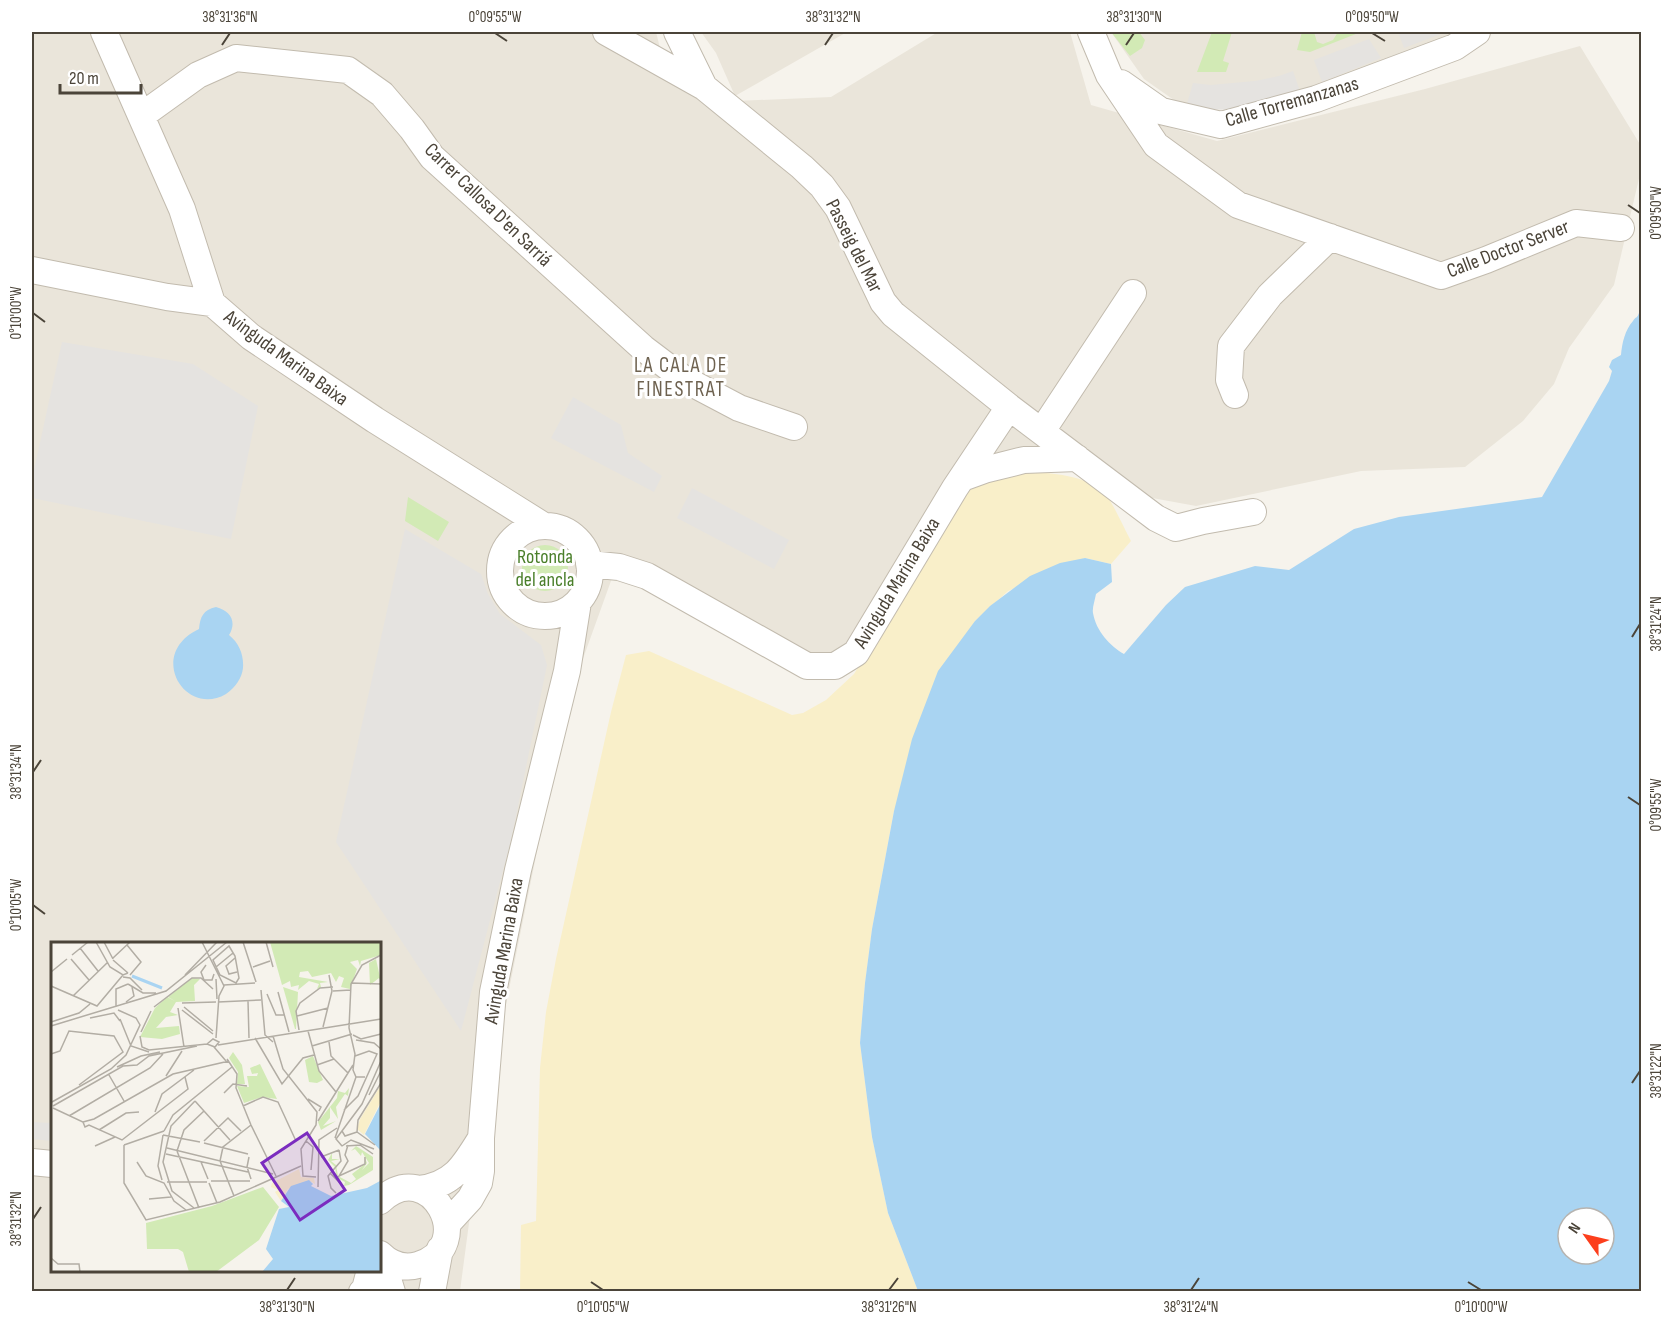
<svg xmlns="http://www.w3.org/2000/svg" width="1673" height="1323" viewBox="0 0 1673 1323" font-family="'Sofia Sans Condensed',sans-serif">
	<rect width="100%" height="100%" fill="#f6f3ec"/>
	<path fill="#eae5da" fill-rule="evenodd" d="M32,32H656L660,48L735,101L831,97L938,32H1070L1091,105L1217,141L1425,89L1580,46L1641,146V170L1614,285L1569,348L1554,384L1523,421L1465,467L1361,471L1196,506L1125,493L1072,448L1016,452L833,670L616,567L567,703L483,1118L460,1291H32ZM52,944H380V1270H52Z
		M701,32H847L735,96L716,53Z
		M1111,32H1458L1450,39L1280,102L1181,105L1144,79Z"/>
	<path fill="#d2eab5" d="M1111,32H1139L1145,40L1142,48L1130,56Z
		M1212,32H1232L1223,61L1229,63L1226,72H1197Z
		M1302,32H1314L1317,42L1323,44L1333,40L1338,32H1361L1310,52L1297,50Z
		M408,497L449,522L438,541L405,521Z
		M522 568a23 23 0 1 1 46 0a23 23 0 1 1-46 0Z"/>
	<path fill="#f9efc9" d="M1005,470C1037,473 1078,471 1104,492C1111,499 1125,530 1131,541L1111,564L1085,558L1008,591L975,621L894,811L872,929L865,983L860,1043L872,1137L888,1213L918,1291L520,1292L521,1225L536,1221L540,1068L546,1012L556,959L611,712L626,655L649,651L792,715L803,713L826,700L854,674L968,485Z"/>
	<path fill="#e5e3e0" d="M1398,32H1446L1404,48Z
		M1369,39L1381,58L1322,82L1314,60Z
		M1293,71L1301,94L1237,110L1199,109L1186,107L1193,83L1211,85L1255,81L1279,76Z
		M62,342L193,364L258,406L231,539L32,498V479Z
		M573,397L621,425L628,453L662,476L654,492L551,438Z
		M692,488L789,540L774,569L677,518Z
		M405,529L481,574L488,594L500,614L541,645L547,665L511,840L461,1031L336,842Z
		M32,1122L52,1123V1141L32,1139Z"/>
	<path fill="#a9d4f2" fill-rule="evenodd" d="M1641,298V1291H918L888,1213L872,1137L860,1043L865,983L872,929L894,811L912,739L938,671L975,621L990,606L1030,576L1060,563L1085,558L1111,564L1112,582L1096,594C1095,600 1092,608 1093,613C1096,631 1110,646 1124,654L1166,605L1185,587L1255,566L1289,570L1354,529L1399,517L1542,497L1609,381L1612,371L1609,367L1612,360L1621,355C1622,343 1625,330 1633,321C1636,316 1637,319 1639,313C1641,307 1639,304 1641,298ZM1568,1218H1604V1254H1568Z
		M216,607C231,611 237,622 229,635C239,643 244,655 243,668C242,678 235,688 226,694C185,718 146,654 199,629C200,617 203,610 216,607Z"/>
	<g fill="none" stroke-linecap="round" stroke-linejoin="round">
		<defs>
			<path id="minor" d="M104,32L182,209L212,303L251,337L375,420L544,526
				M606,32L704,87L802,167L822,186L838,208L883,302L893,314L1009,407L1156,518L1176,528L1203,521L1253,512
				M677,32L704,87
				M1091,32L1109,75L1156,145L1238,205L1441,276L1486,260L1576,223L1621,228
				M1121,83L1161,111L1221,125L1316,99L1455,47L1477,32
				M141,116L198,75L236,58L348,70L382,94L412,129L432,157L643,348L684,379L739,408L794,427
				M32,270L167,297L212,303
				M1235,395L1229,380L1231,346L1270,295L1330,237
				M1042,431L1133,293
				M962,478L984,470L1024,460L1077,458
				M500 571a45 45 0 1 1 90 0a45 45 0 1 1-90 0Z
				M589,564L619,567L647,576L807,666H835L856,653L955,488L1009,407
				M32,1162L52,1164
				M419,1189C453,1185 464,1166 481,1138
				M380,1201C430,1153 480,1247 418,1265C404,1269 390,1264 380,1254
				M447,1224L470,1199L479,1183L481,1171V1138L493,992L518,870L567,671L578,602
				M381,1256L392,1292
				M362,1292L365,1289L370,1270
				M432,1292L440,1249"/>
		</defs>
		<use href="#minor" stroke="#c2bbae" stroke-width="28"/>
		<use href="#minor" stroke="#fff" stroke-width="26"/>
	</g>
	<path fill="none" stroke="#4b4439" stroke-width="2" d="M495,33L507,41M1372,33L1385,41M222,45L230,33M825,45L833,33M1126,45L1134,33M1628,205L1640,213M33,313L45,322M1632,637L1640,624M33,772L41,760M1628,797L1640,805M33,905L45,914M1632,1083L1640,1071M33,1219L41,1207M591,1282L603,1290M1468,1282L1481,1290M287,1290L295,1278M889,1290L898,1278M1191,1290L1199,1278"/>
	<g text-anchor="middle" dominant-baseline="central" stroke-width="6" stroke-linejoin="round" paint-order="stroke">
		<g font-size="20" fill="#4b4439" stroke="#fff">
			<text transform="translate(1292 102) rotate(-16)">Calle Torremanzanas</text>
			<text transform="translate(488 205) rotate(44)">Carrer Callosa D'en Sarriá</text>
			<text transform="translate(854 246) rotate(63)">Passeig del Mar</text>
			<text transform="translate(1508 249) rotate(-21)">Calle Doctor Server</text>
			<text transform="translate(286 358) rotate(36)">Avinguda Marina Baixa</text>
			<text transform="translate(897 583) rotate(-59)">Avinguda Marina Baixa</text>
			<text transform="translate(504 951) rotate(-80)">Avinguda Marina Baixa</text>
		</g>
		<g font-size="20" fill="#4a7f2a" stroke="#fff">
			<text x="545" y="557">Rotonda<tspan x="545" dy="23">del ancla</tspan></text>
		</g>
		<g font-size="21" letter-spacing="1.5" fill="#6e6250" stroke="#fff">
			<text x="681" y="365">LA CALA DE<tspan x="681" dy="24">FINESTRAT</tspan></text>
		</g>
	</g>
	<g transform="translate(51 942)">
		<rect width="330" height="330" fill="#f6f3ec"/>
		<path d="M219,0H330V13L310,19L309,24L307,18L299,20L306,27L299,47L290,45L293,36L288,34L285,40L280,31L261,35L257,29L249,30L248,35L277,40L269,41L270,45L266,47L268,42L258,39L247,48L248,43L240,45L239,39L231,43ZM325,17L330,40L328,36L319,43L318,21ZM141,36L149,37L143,43L144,59L125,60L119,70L127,73L115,75L105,86L128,84L129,92L111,97L89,95L104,66L116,55L124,59L117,55ZM232,45L247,50L245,87H244ZM182,110L191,123L194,142H186L187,130L178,116ZM262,114L272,138L266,141L258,140L254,118ZM209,122L226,157L211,155L193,161L186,144L198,145L196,134H206L207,131L201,132L199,126ZM298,146L297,154L294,152L285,165L287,177L279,165V176L272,184L285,179L270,188L267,180L286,156L287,149L294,151ZM305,204L322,215V228L298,243L293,244L294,240L281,233L285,232L284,225L277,218L281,211V217H289L280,219L285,223L287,234L300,241L305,237L301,232L314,222L313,214L316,221L311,228L318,221L311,210L310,214L304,207L300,209ZM212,245L228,265L208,298L165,330H138L132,310L127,307H96L95,281L161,264Z" fill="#d2eab5"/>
		<path d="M330,143V159L313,193L306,187L309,177ZM248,227L250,235L263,236L264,242L259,239L237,247L230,259L224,250L227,248L220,245L221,241Z" fill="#f9efc9"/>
		<path d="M330,161V209L314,192ZM330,233V330H211L222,317L215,307L228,267L238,265L230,259L240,244L258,238L262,242L260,244L280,254L316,246L329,239Z" fill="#a9d4f2"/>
		<path fill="none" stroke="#a9d4f2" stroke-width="3" d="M81,34L111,46"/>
		<path fill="none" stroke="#b2ada4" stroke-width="1.5" d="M45,0L59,25L72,33L77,31M53,0L62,17M151,0L173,44L168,54L165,96M192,0L205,40M215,0L222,25M76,3L90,20L79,33M178,4L184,14L188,36L185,41L169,33L162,18ZM29,6L47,29M21,13L37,0M62,16L79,0M184,16L175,24L178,32L186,30M20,17L38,38M62,18L77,31M155,23L150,30L153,38H161L163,32M165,25L182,11M202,25L219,19M0,30L16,17M134,33L166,0M72,35L79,36L91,48M165,37L166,57M300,41L330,42M77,42L92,51H105M173,43L204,41M0,44L46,64L72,33M210,48L214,93L222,100M282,49L300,48M227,50L238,90M216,52L225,73H233M22,54L57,20M197,59L198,96M75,60L83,54L81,45M167,60L210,58M131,61L165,60M65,64V47L77,42M103,65L141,36H150L162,47M133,65L162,89M127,66L133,105M131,68L162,92M246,74L277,66M39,76L63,71L69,79M69,77L80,104L98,110M0,80L28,71L39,62M0,84L115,49L176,0M272,85L281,49L278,33M248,88L245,69L249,61L269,46L282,45M257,89L268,129L285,150M90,90L100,69M302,93L310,97L330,92M89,94L91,105L98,108L156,102L164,105L168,100L162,97L156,102M222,94L232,127L266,170L265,183L250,207L252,234L265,235M204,96L231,142L252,116L263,113M305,98L323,101L330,107M278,100L280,114L297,131M167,103L330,77M261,104L301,92M163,105L175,119M0,112L9,109L18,89L63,94L72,110L28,143M176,117L186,132L185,146L200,183L225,234M266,123L283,117M66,125L90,114L109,110M58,133L73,159M115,134L131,109M314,135H305L302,128L304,112L298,86L300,42L311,23L330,13M173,151L182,142L196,144M318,153L330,129M257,157L270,165L268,169M144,159L179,198M1,160L60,127L75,113L89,83L85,76L67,68M2,164L72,124L86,123L98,114L146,104M192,164L212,155L227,160L245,199M2,166L32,180L34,185L38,183L71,198L137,147L134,135M293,168L307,154L326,112L318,109L304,114M104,170L111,152L143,128M18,174L99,126L112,112M267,179L302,123M32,180L43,177L122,132L178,119M48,188L75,171L88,170M113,189L122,173L181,125M291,189L294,194L306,190M306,190L307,178L330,141M306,190L324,203M112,193L149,200M284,196L305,135M153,199L177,176L190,189M255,199L262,205L260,228M153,201L197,212M73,203V241L95,278L169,260L250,224M73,203L113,189M297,203L294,213L297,219L288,234L314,222V215M44,204L64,195M291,204L285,197L311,162L330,119M291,204L300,198L323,207M295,204L309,203L322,212M116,206L222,232M115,212L197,230M198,215L196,225L200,237M270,215L288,208M86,220L95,234L113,241L123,259L135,268M150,220L157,237M279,231L292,244M111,238L107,224L112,193M160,239H199M116,240H156M158,241L166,261M267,245L268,198L286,186M285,251L280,246L277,234L290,219L288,208M183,254L169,219L172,205L200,183M98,257L120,255M143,266L121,249L112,220L120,184L144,159M148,266L126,209L133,188L153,169M0,316L7,322H28L29,330"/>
		<path fill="#7b2cbf" fill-opacity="0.15" stroke="#7b2cbf" stroke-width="3" d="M256,191L294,248L249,278L211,221Z"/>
		<rect width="330" height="330" fill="none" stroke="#4b4439" stroke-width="3"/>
	</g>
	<rect width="1673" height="1323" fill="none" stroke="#ffffff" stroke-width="66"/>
	<g transform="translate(1586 1236) rotate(304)"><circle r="28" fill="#ffffff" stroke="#b7b4b0" stroke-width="1.5"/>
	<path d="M0-4.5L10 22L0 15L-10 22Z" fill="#fc3f1d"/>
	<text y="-9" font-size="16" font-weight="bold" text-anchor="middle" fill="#4b4439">N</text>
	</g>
	<path d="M60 84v9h81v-9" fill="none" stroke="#4b4439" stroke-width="3"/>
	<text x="69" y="84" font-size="18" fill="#4b4439" stroke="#ffffff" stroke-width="4.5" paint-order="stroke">20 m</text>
	<rect x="33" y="33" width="1607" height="1257" fill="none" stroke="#4b4439" stroke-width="2"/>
	<g font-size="15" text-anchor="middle" fill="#4b4439">
		<text x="230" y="22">38°31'36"N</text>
		<text x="495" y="22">0°09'55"W</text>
		<text x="833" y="22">38°31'32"N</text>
		<text x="1134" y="22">38°31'30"N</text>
		<text x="1372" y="22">0°09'50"W</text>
		<text transform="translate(1656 213) rotate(-90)" y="5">0°09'50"W</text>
		<text transform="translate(16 313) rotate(-90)" y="5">0°10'00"W</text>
		<text transform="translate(1656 624) rotate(-90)" y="5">38°31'24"N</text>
		<text transform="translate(16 772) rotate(-90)" y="5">38°31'34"N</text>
		<text transform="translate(1656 805) rotate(-90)" y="5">0°09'55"W</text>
		<text transform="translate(16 905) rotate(-90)" y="5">0°10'05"W</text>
		<text transform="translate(1656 1071) rotate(-90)" y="5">38°31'22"N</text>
		<text transform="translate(16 1219) rotate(-90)" y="5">38°31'32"N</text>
		<text x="287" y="1312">38°31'30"N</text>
		<text x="603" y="1312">0°10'05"W</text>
		<text x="889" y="1312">38°31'26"N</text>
		<text x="1191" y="1312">38°31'24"N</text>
		<text x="1481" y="1312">0°10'00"W</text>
	</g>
</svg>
